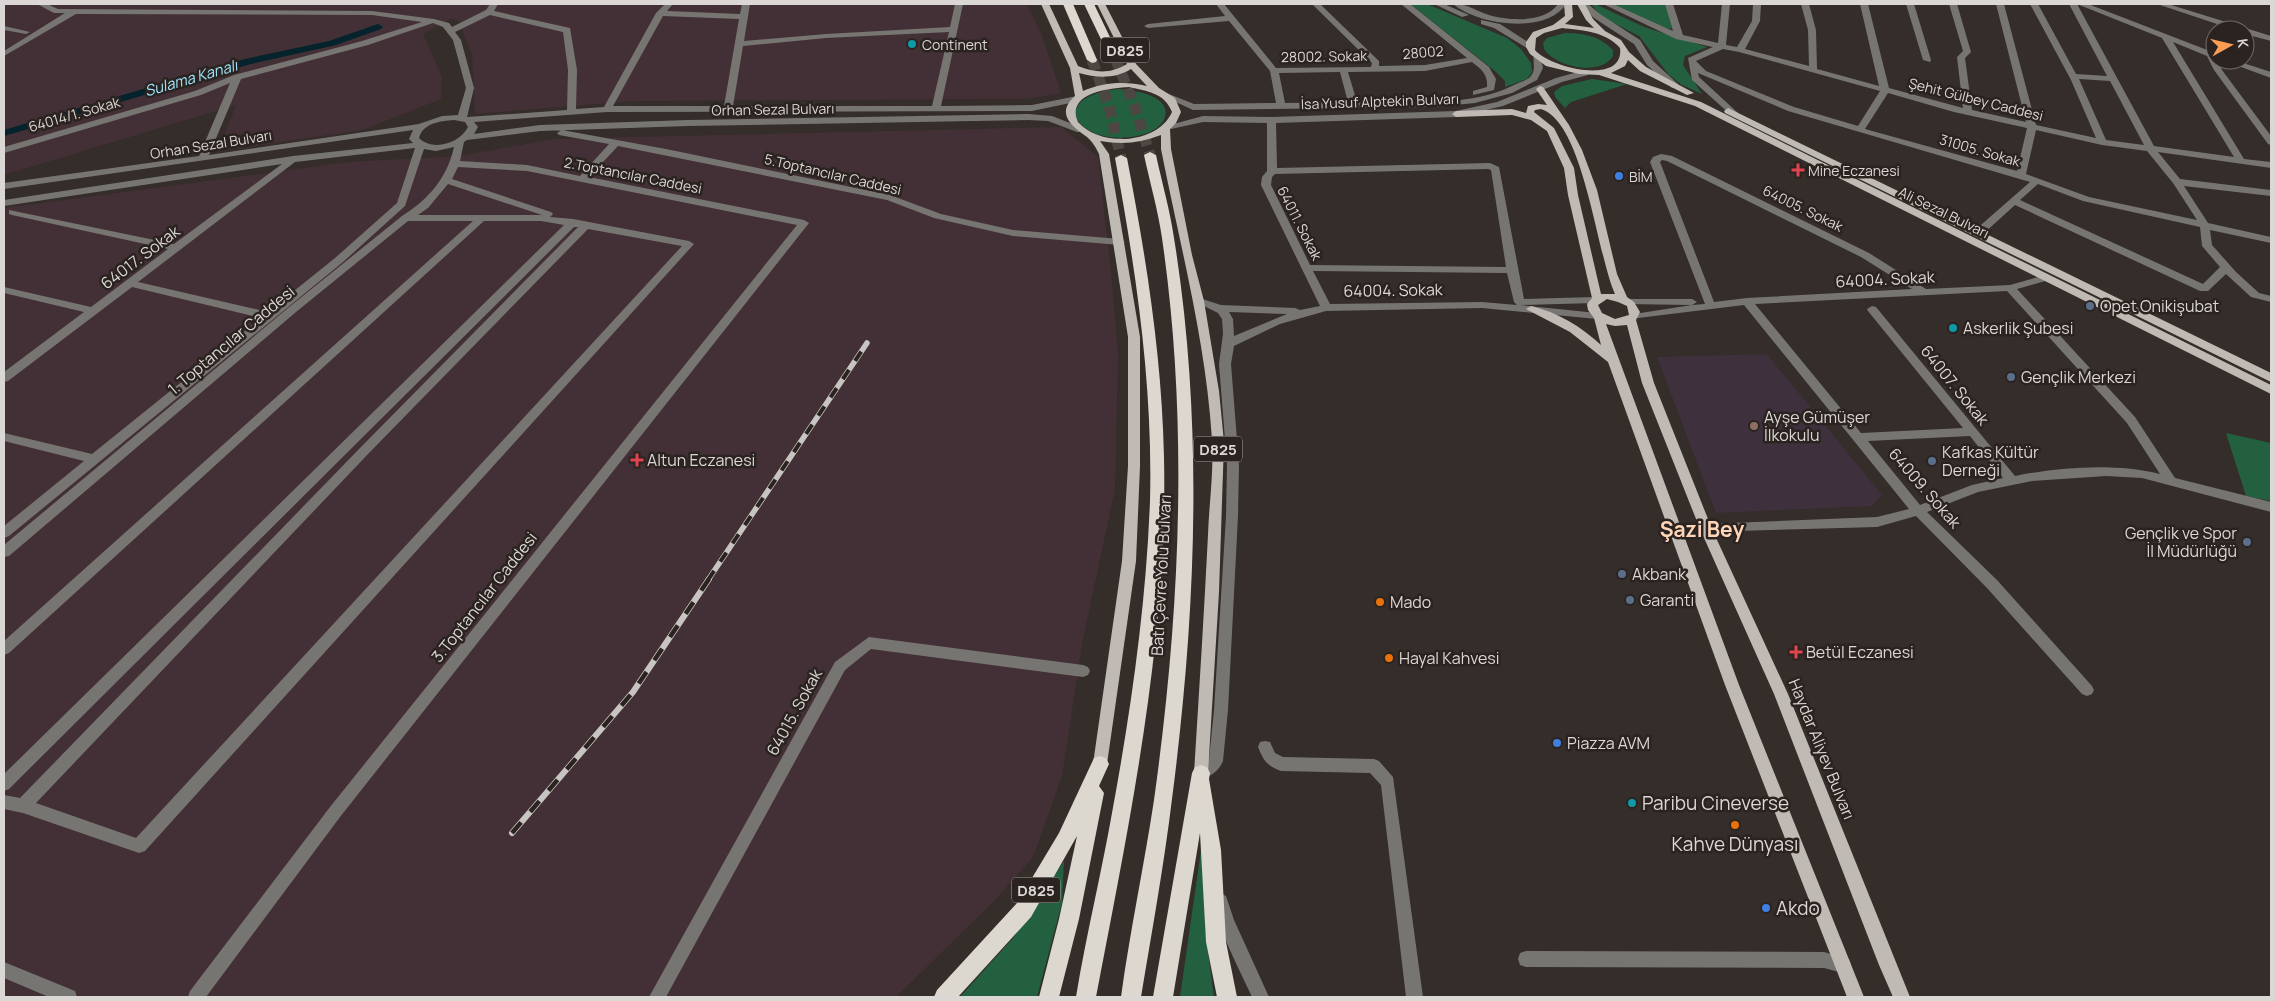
<svg xmlns="http://www.w3.org/2000/svg" width="2275" height="1001" viewBox="0 0 2275 1001" font-family="Manrope,sans-serif">
	<rect width="100%" height="100%" fill="#342d29"/>
	<path fill="#433036" d="M4,4H1027L1042,36L1061,93L1026,99L633,101L475,114L472,54L458,20L450,19L423,34L442,77L441,99L363,130L218,151L236,105L4,175Z
		M1061,127L1098,157L1112,281L1118,355L1115,489L1083,639L1062,776L1033,857L997,898L896,997H4V208L349,162L459,156L554,139Z"/>
	<path fill="#3f303d" d="M1767,354L1882,495L1871,506L1716,513L1657,357Z"/>
	<path fill="#236040" d="M1410,4H1427L1507,38L1521,49L1531,63L1532,72L1527,79L1505,87V81L1495,71Z
		M1591,4H1595L1644,27L1707,47L1685,56L1683,65L1702,94L1682,85L1669,75L1639,36L1602,17Z
		M1612,4H1666L1672,29L1666,28Z
		M1565,33C1583,33 1600,36 1613,50V56C1600,77 1556,67 1544,49L1543,43L1547,38Z
		M1592,79L1627,84L1571,102L1565,108L1555,97L1554,92L1562,86Z
		M1118,89C1133,90 1171,95 1165,117C1162,127 1150,133 1141,135C1082,150 1041,98 1118,89Z
		M2226,433L2271,443V501L2246,496Z
		M1201,850L1204,861L1205,930L1214,997H1180Z
		M1064,861L1062,903L1037,997H960L1013,938Z"/>
	<g fill="none" stroke-linecap="round" stroke-linejoin="round">
		<path fill="#04232c" fill-rule="evenodd" d="M378,24L383,27L381,29L336,45L251,64L4,136V130L245,59L329,41Z"/>
		<path stroke="#4d4643" stroke-width="11" stroke-dasharray="11 5.5" stroke-linecap="butt" d="M1115,58L1134,104L1150,155
			M1092,60L1109,106L1121,158"/>
		<path fill="#777572" fill-rule="evenodd" d="M37,4H47L58,9L372,11L434,19L449,23L452,27L486,10L490,4H498L494,11L570,28L577,70L576,109L604,107L656,13L665,4H673L667,11L740,14L742,4H750L744,41L826,34L950,27L955,4H963L941,106L1032,105L1077,96L1081,99L1080,101L1032,111L607,112L474,122L478,127L474,134L540,125L688,120L1028,114L1052,116L1083,128V132H1077L1048,121L1028,120L688,126L540,131L467,140L464,142L460,161L527,165L580,176L609,144L559,135L557,133L562,130L666,149L890,195L941,214L1013,230L1120,239L1125,242L1120,245L1013,236L934,218L887,200L618,146L589,177L804,220L809,223L340,817L206,997H188L190,991L330,807L797,225L527,171L458,167L452,179L551,212L553,214L550,217L573,219L689,241L694,244L145,851L139,853L23,813L4,809V795L20,798L361,447L578,227H574L9,789L4,791V774L564,225L541,221H484L9,653L4,655V641L473,221H408L296,312L9,556L4,557V545L288,308L402,216C429,199 447,178 454,147L436,151L424,149L405,206L343,262L9,536L4,538V526L84,461L4,441V433L92,454L261,318L132,287L8,381L4,382V372L84,312L4,293V287L91,307L168,249L12,215L9,214V210L174,244L282,164L4,206V200L293,156L413,143L409,139L413,130L4,189V183L199,156L230,83L201,95L4,153V147L195,91L234,75L362,41L422,22L372,15L76,14L4,56V51L65,13H54ZM490,15L563,32L568,70L567,110L467,117L474,88L461,40L455,32ZM663,16L739,19L724,106H613ZM433,23L443,27L453,40L466,88L458,115L442,116L419,124L209,155L241,79L368,45ZM949,32L932,106H733L743,46L826,38ZM454,120L465,122L468,127C460,143 433,152 419,138C423,123 440,121 454,120ZM415,148L397,203L335,258L268,312L138,282L295,162ZM448,184L542,215H418L428,208ZM588,229L682,246L136,838L36,803L369,453Z
			M1216,4H1224L1276,68L1371,67L1372,63L1312,4H1320L1379,61V66L1425,65L1467,58L1401,4H1410L1489,67L1496,79L1494,90L1473,95V91L1487,87C1488,74 1481,69 1472,62L1425,71L1348,72L1357,102C1409,102 1470,108 1516,84C1520,82 1527,80 1530,77C1537,70 1532,62 1534,55H1540L1543,68L1537,80L1512,93L1475,103L1433,107L1193,110L1165,97L1169,94L1194,104L1276,103L1270,71L1229,21L1148,28L1144,26L1148,24L1225,16ZM1340,72L1348,102L1285,103L1279,73Z
			M1434,4H1444L1469,15L1462,17Z
			M1453,4C1467,3 1476,11 1489,15C1510,21 1545,23 1558,4H1566C1546,35 1478,25 1453,4Z
			M1580,4H1588L1600,14L1640,40L1653,61L1678,84V88H1672L1647,65L1634,44L1594,18Z
			M1603,4H1613L1673,31L1665,4H1673L1683,35L1718,43L1722,4H1730L1726,45L1737,47L1752,21L1753,4H1761L1760,21L1745,49L1809,66L1808,30L1801,4H1809L1816,30L1817,69L1879,86L1860,4H1868L1889,88L1963,108L1957,57L1963,51L1949,4H1957L1971,52L1965,58L1972,110L2026,122L1996,4H2004L2036,125L2096,138L2071,80L2030,4H2038L2076,74L2107,76L2069,4H2077L2154,146L2234,157L2162,38L2077,4H2088L2215,53V60H2218L2222,70L2271,136V145L2268,144L2214,70L2207,56L2173,42L2244,159L2271,162V168L2158,152L2180,179L2271,190V196L2184,186L2208,223L2271,237V243L2210,230L2212,245L2236,272L2259,293L2271,296V302L2251,297L2226,274L2208,291H2200L2015,205L1982,235H1974V231L2030,182L1788,111L1698,73L1699,77L1738,113L1731,115L1692,80L1688,58L1713,47L1676,39ZM1723,49L1739,52L1880,91L1858,126L1794,107L1706,71L1696,61ZM2079,79L2110,81L2144,145L2106,140ZM1888,93L1954,112L2027,128L2017,171L1865,129ZM2036,130L2102,145L2147,151L2173,183L2197,220L2089,197L2026,174ZM2038,184L2083,201L2200,227L2202,246L2220,267L2203,284L2020,200Z
			M1906,4H1914L1931,60L1930,62L1923,60Z
			M2157,4H2168L2271,36V41L2245,34V30H2235Z
			M1481,20L1500,24L1534,46L1527,48L1494,28L1481,24Z
			M4,26L30,32L26,34L4,30Z
			M2222,60H2234L2271,72V78Z
			M1585,70L1589,73L1588,75L1562,82L1503,106L1456,117L1276,123L1277,168L1490,163L1499,167L1524,299L1595,297L1600,300L1595,303L1520,305L1597,313L1602,316L1597,319L1482,308L1326,311L1280,324L1234,346L1231,364L1239,465L1238,516L1228,710L1223,761C1219,771 1211,776 1201,780L1196,778L1194,773L1196,768L1209,759L1214,710L1226,516L1227,465L1219,364L1223,334L1222,319L1218,313L1194,301L1199,298L1221,305L1295,308L1300,310L1320,306L1261,185L1262,177L1267,171V123L1203,122L1171,129L1166,126L1203,116L1271,117L1456,111L1497,102L1556,78ZM1488,169L1491,170L1506,267L1310,265L1271,185L1272,177L1275,174ZM1313,271L1507,273L1514,302L1517,305L1482,302L1330,304ZM1229,312L1287,314L1234,336L1233,319Z
			M1661,154L1672,156L1869,253L1926,289L2010,285L2045,275L2049,276V280L2017,289L2135,417L2175,478L2271,502V512L2142,478L2106,476L2032,481L1978,492L1927,512L1997,580L2092,686L2094,690L2092,694L2087,696L2082,694L1987,588L1916,516L1877,527L1701,532L1700,529L1701,526L1706,524L1877,517L1909,509L1744,305L1630,319L1629,317L1634,314L1692,305L1626,304L1621,301L1622,299H1692L1697,302L1692,305L1705,304L1650,162L1653,157ZM1662,160L1667,161L1861,257L1912,289L1747,298L1714,302L1660,162ZM2007,291L2127,423L2160,474C2116,463 2060,467 2015,476L1876,307L1872,306L1867,309L1868,311L1963,428L1861,433L1755,304ZM1970,436L2003,478L1972,485L1920,505L1868,441Z
			M869,637L1083,665L1088,667L1090,671L1088,675L1083,677L871,649L845,670L666,997H649L835,662Z
			M1265,741L1270,742L1275,753L1283,757L1374,759L1379,761L1393,777L1423,997H1406L1381,785L1370,773L1281,771C1266,765 1264,761 1258,747L1260,742Z
			M1220,893L1226,896L1234,920L1269,997H1252C1244,979 1208,910 1214,896Z
			M1526,951L1824,952L1849,959L1851,965L1849,971L1843,973L1824,968L1526,967L1520,965L1518,959L1520,953Z
			M4,962L75,991L77,997H49L4,978Z"/>
		<path fill="#bfbbb4" fill-rule="evenodd" d="M1041,4H1049L1078,66C1095,73 1111,74 1127,64L1097,4H1105L1136,64L1159,88L1175,98L1181,112L1176,123L1170,129L1171,149L1192,255L1204,301L1219,391L1224,442L1219,592L1208,773L1206,778L1201,780L1196,778L1194,773C1199,694 1204,614 1208,535C1209,504 1214,471 1212,440C1206,341 1180,246 1161,149V135C1140,143 1123,145 1100,141L1109,154L1140,337V466L1136,561L1107,764L1105,769L1100,771L1095,769L1093,764L1122,561L1128,466V337L1099,154C1096,148 1093,142 1087,137C1072,126 1055,114 1075,96L1070,68ZM1131,69L1147,86C1125,81 1104,82 1083,91L1079,73C1097,78 1115,79 1131,69ZM1129,87C1147,91 1165,93 1172,112C1158,144 1101,148 1078,122C1065,93 1110,88 1129,87Z
			M1564,4H1572L1573,17L1565,24L1594,28L1586,20L1577,4H1585L1593,19L1605,31L1621,40L1629,52L1646,67L1694,93L1687,95L1640,71L1628,60L1625,66L1611,73L1701,102L2271,385V394L1695,106L1599,75L1579,74L1546,66L1530,54L1526,47V42L1533,32L1553,25L1565,16ZM1562,28C1582,30 1607,32 1620,48C1625,86 1550,68 1535,50L1536,38L1544,33Z
			M1540,86L1543,87L1569,125L1582,150L1597,190L1617,274L1627,297L1634,302L1640,312L1636,320L1654,383L1712,529L1788,694L1910,997H1893L1879,965L1774,694L1700,529L1642,383L1627,325L1615,326L1606,324L1739,685L1864,997H1847L1725,685L1608,362L1570,332L1526,309L1531,306C1557,312 1582,327 1601,345L1594,318L1588,310L1587,304L1592,298L1568,195L1564,168L1547,131L1531,120L1512,115L1456,117L1452,114L1456,111L1512,109L1526,113L1528,106L1538,104L1547,105L1536,89ZM1541,109C1584,122 1597,255 1615,294H1601L1578,195L1574,168L1554,128L1534,112L1535,110ZM1607,299L1618,302L1627,306L1629,315L1615,319L1602,313L1598,305Z
			M1728,108L2271,373V382L1725,113L1724,111Z"/>
		<path fill="#dcd7cf" fill-rule="evenodd" d="M1063,4H1073L1097,60L1096,62L1092,63L1087,60Z
			M1084,4H1094L1120,58L1119,60L1115,61L1110,58Z
			M1150,152L1156,155C1162,183 1170,210 1174,238C1204,423 1196,614 1172,799C1164,865 1152,931 1141,997H1121C1130,931 1144,866 1154,800C1180,614 1189,424 1162,238C1158,210 1150,183 1144,155Z
			M1121,155L1127,158C1146,257 1162,357 1164,457C1168,639 1130,819 1096,997H1076C1086,936 1101,875 1112,813C1131,710 1146,606 1150,501C1153,385 1136,271 1115,158Z
			M1100,756L1106,758L1109,764L1099,786L1104,793L1079,919L1059,997H1039L1059,919L1077,836L1031,917L958,997H934L937,990L1017,903L1059,833L1094,758Z
			M1201,765L1207,767L1210,773L1209,779L1221,850L1226,942L1237,997H1217L1206,942L1200,833L1173,997H1153L1192,773L1195,767Z"/>
		<defs>
			<path id="rail-far1" d="M708,580L867,343"/>
			<path id="rail" d="M512,833L633,692L709,579"/>
		</defs>
		<use href="#rail-far1" stroke="#c8c4c1" stroke-width="5.5"/>
		<use href="#rail" stroke="#c8c4c1" stroke-width="6"/>
		<use href="#rail-far1" stroke="#2a2320" stroke-width="4" stroke-dasharray="11" stroke-linecap="butt"/>
		<use href="#rail" stroke="#2a2320" stroke-width="4.5" stroke-dasharray="14" stroke-linecap="butt"/>
	</g>
	<g fill="#0f9aa8" stroke="#2a2320" stroke-width="2">
		<circle cx="912" cy="44" r="5"/>
		<circle cx="1953" cy="328" r="5"/>
		<circle cx="1632" cy="803" r="5"/>
	</g>
	<g fill="#e0444e" stroke="#2a2320" stroke-width="2">
		<path d="M1795.5 162.5h5v5h5v5h-5v5h-5v-5h-5v-5h5z"/>
		<path d="M634.5 452.5h5v5h5v5h-5v5h-5v-5h-5v-5h5z"/>
		<path d="M1793.5 644.5h5v5h5v5h-5v5h-5v-5h-5v-5h5z"/>
	</g>
	<g fill="#3f7fe0" stroke="#2a2320" stroke-width="2">
		<circle cx="1619" cy="176" r="5"/>
		<circle cx="1557" cy="743" r="5"/>
		<circle cx="1766" cy="908" r="5"/>
	</g>
	<g fill="#5c6f8a" stroke="#2a2320" stroke-width="2">
		<circle cx="2090" cy="306" r="5"/>
		<circle cx="2011" cy="377" r="5"/>
		<circle cx="1932" cy="461" r="5"/>
		<circle cx="2247" cy="542" r="5"/>
		<circle cx="1622" cy="574" r="5"/>
		<circle cx="1630" cy="600" r="5"/>
	</g>
	<circle fill="#8d6e63" stroke="#2a2320" stroke-width="2" cx="1754" cy="426" r="5"/>
	<g fill="#e8710a" stroke="#2a2320" stroke-width="2">
		<circle cx="1380" cy="602" r="5"/>
		<circle cx="1389" cy="658" r="5"/>
		<circle cx="1735" cy="825" r="5"/>
	</g>
	<g text-anchor="middle" dominant-baseline="central" stroke-width="5" stroke-linejoin="round" paint-order="stroke">
		<g font-size="14" fill="#dbd7d4" stroke="#2a2320" text-anchor="start">
			<text x="922" y="44">Continent</text>
			<text x="1808" y="170">Mine Eczanesi</text>
			<text x="1629" y="176">BİM</text>
		</g>
		<g font-size="14" fill="#dbd7d4" stroke="#2a2320">
			<text transform="translate(1423 52) rotate(-5)">28002</text>
			<text transform="translate(1324 56) rotate(-1)">28002. Sokak</text>
			<text transform="translate(1976 99) rotate(14)">Şehit Gülbey Caddesi</text>
			<text transform="translate(1380 101) rotate(-2)">İsa Yusuf Alptekin Bulvarı</text>
			<text transform="translate(773 109) rotate(-1)">Orhan Sezal Bulvarı</text>
			<text transform="translate(74 114) rotate(-16)">64014/1. Sokak</text>
			<text transform="translate(211 144) rotate(-9)">Orhan Sezal Bulvarı</text>
			<text transform="translate(1980 150) rotate(16)">31005. Sokak</text>
			<text transform="translate(833 174) rotate(13)">5.Toptancılar Caddesi</text>
			<text transform="translate(633 175) rotate(11)">2.Toptancılar Caddesi</text>
			<text transform="translate(1803 208) rotate(26)">64005. Sokak</text>
			<text transform="translate(1944 212) rotate(26)">Ali Sezal Bulvarı</text>
			<text transform="translate(1300 223) rotate(63)">64011. Sokak</text>
		</g>
		<g fill="#2a2320" stroke="#a6a19e" stroke-width="1">
			<rect x="1101" y="37.5" width="48" height="25" rx="4"/>
			<rect x="1194" y="436.5" width="48" height="25" rx="4"/>
			<rect x="1012" y="877.5" width="48" height="25" rx="4"/>
		</g>
		<g font-size="15" font-weight="bold" fill="#dbd7d4">
			<text x="1125" y="50">D825</text>
			<text x="1218" y="449">D825</text>
			<text x="1036" y="890">D825</text>
		</g>
		<g font-size="15" font-style="italic" fill="#9fe5fd" stroke="#2a2320">
			<text transform="translate(191 78) rotate(-16)">Sulama Kanalı</text>
		</g>
		<g font-size="16" fill="#dbd7d4" stroke="#2a2320">
			<text transform="translate(140 257) rotate(-37)">64017. Sokak</text>
			<text transform="translate(1885 279) rotate(-3)">64004. Sokak</text>
			<text transform="translate(1393 290) rotate(-1)">64004. Sokak</text>
			<text transform="translate(231 340) rotate(-40)">1. Toptancılar Caddesi</text>
			<text transform="translate(1955 385) rotate(51)">64007. Sokak</text>
			<text transform="translate(1925 488) rotate(49)">64009. Sokak</text>
			<text transform="translate(1161 575) rotate(-87)">Batı Çevre Yolu Bulvarı</text>
			<text transform="translate(484 597) rotate(-52)">3.Toptancılar Caddesi</text>
			<text transform="translate(794 712) rotate(-61)">64015. Sokak</text>
			<text transform="translate(1822 749) rotate(68)">Haydar Aliyev Bulvarı</text>
		</g>
		<g font-size="16" fill="#dbd7d4" stroke="#2a2320" text-anchor="start">
			<text x="2100" y="306">Opet Onikişubat</text>
			<text x="1963" y="328">Askerlik Şubesi</text>
			<text x="2021" y="377">Gençlik Merkezi</text>
			<text x="1764" y="417">Ayşe Gümüşer<tspan x="1764" dy="18">İlkokulu</tspan></text>
			<text x="1942" y="452">Kafkas Kültür<tspan x="1942" dy="18">Derneği</tspan></text>
			<text x="647" y="460">Altun Eczanesi</text>
			<text x="2237" y="533" text-anchor="end">Gençlik ve Spor<tspan x="2237" dy="18">İl Müdürlüğü</tspan></text>
			<text x="1632" y="574">Akbank</text>
			<text x="1640" y="600">Garanti</text>
			<text x="1390" y="602">Mado</text>
			<text x="1806" y="652">Betül Eczanesi</text>
			<text x="1399" y="658">Hayal Kahvesi</text>
			<text x="1567" y="743">Piazza AVM</text>
		</g>
		<g font-size="19" fill="#dbd7d4" stroke="#2a2320" text-anchor="start">
			<text x="1642" y="803">Paribu Cineverse</text>
			<text x="1735" y="844" text-anchor="middle">Kahve Dünyası</text>
			<text x="1776" y="908">Akdo</text>
		</g>
		<g font-size="21" font-weight="bold" fill="#ffd5b9" stroke="#2a2320">
			<text x="1702" y="529">Şazi Bey</text>
		</g>
	</g>
	<rect width="2275" height="1001" fill="none" stroke="#dbd7d4" stroke-width="10"/>
	<g transform="translate(2230 45) rotate(82)"><circle r="24" fill="#2a2320" stroke="#716b68"/>
	<path d="M0-4L9 19L0 12L-9 19Z" fill="#fc9d54"/>
	<text y="-8" font-size="14" font-weight="bold" text-anchor="middle" fill="#dbd7d4">K</text>
	</g>
</svg>
